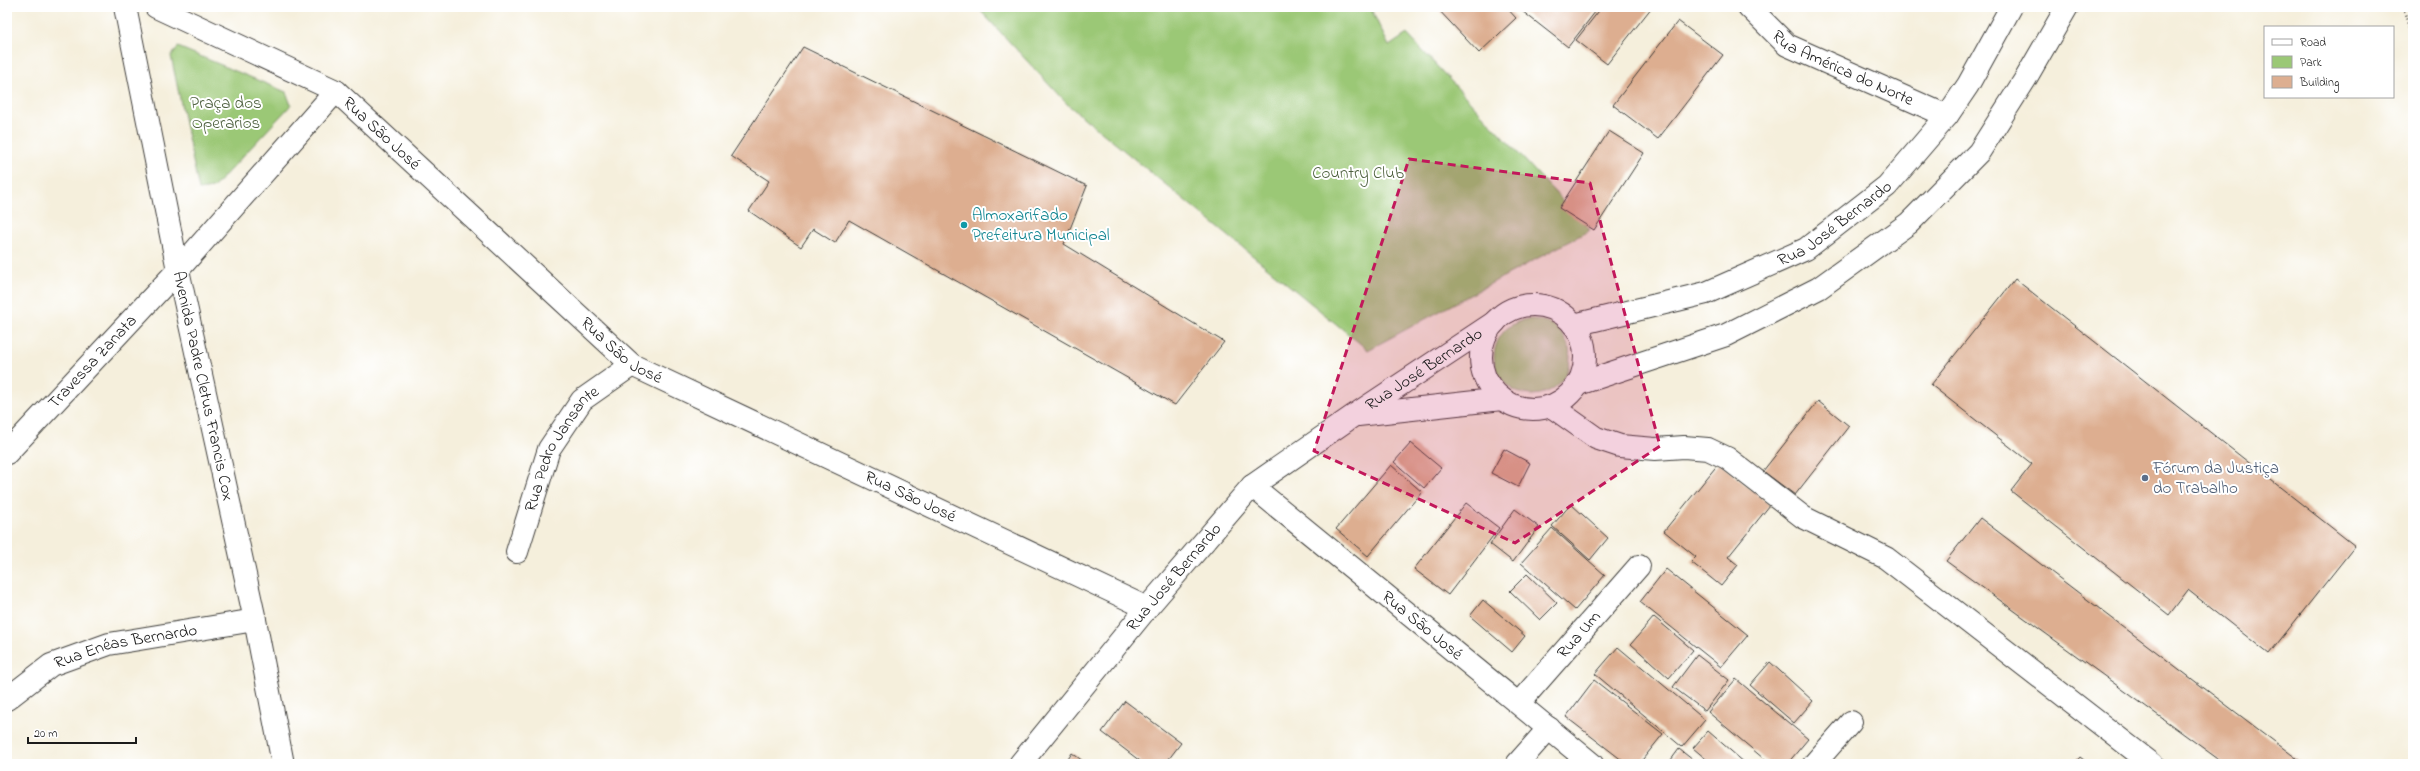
<svg xmlns="http://www.w3.org/2000/svg" width="2420" height="771" viewBox="0 0 2420 771" font-family="'Indie Flower',sans-serif">
	<rect width="100%" height="100%" fill="#fff"/>
	<filter id="ink" filterUnits="userSpaceOnUse"><feTurbulence type="fractalNoise" baseFrequency=".025" numOctaves="2"/><feDisplacementMap in="SourceGraphic" scale="8" xChannelSelector="R" yChannelSelector="G"/><feConvolveMatrix kernelMatrix="1 2 1 2 8 2 1 2 1" color-interpolation-filters="sRGB"/></filter>
	<filter id="wash" filterUnits="userSpaceOnUse"><feTurbulence type="fractalNoise" baseFrequency=".012" numOctaves="4" result="noise"/><feDisplacementMap in="SourceGraphic" scale="16" xChannelSelector="R" yChannelSelector="G"/><feGaussianBlur stdDeviation="0.9" result="paint"/><feColorMatrix in="noise" values="0 0 0 0 0 0 0 0 0 0 0 0 0 0 0 0 0 1.4 0 .05"/><feComposite in="paint" operator="in"/></filter>
	<g filter="url(#wash)">
		<rect width="100%" height="100%" fill="#f5efdc"/>
		<path fill="#9bc876" stroke="#5c7249" d="M977,7H1370L1389,46L1407,34L1590,230L1368,350L1067,104Z
			M178,47L286,92L291,105L213,188L199,190L171,56Z
			M1494 357a38 38 0 1 1 76 0a38 38 0 1 1-76 0Z"/>
		<g id="blocks">
			<path fill="#ddae90" d="M1436,7H1506L1516,18L1479,53Z
				M1525,7H1599L1568,47L1522,11Z
				M1602,7H1652L1607,64L1576,40Z
				M1678,21L1723,55L1658,139L1613,105Z
				M803,47L1087,186L1064,244L1224,342L1175,405L849,220L835,243L813,229L801,247L749,211L769,181L731,156Z
				M1609,131L1644,153L1594,230L1559,208Z
				M2015,279L2355,546L2269,654L2188,590L2169,615L2011,491L2032,464L1931,385Z
				M1818,401L1849,426L1795,495L1763,471Z
				M1411,443L1441,468L1424,488L1394,462Z
				M1504,449L1530,463L1518,487L1491,473Z
				M1719,463L1770,505L1728,557L1738,565L1721,586L1691,562L1696,557L1664,531Z
				M1391,465L1422,492L1368,556L1336,529Z
				M1466,503L1499,528L1448,595L1414,569Z
				M1571,504L1608,538L1590,560L1552,526Z
				M1515,509L1539,527L1513,562L1490,544Z
				M1980,518L2304,764H2225L1946,561Z
				M1552,528L1605,575L1575,610L1521,563Z
				M1666,569L1748,635L1721,667L1640,602Z
				M1527,574L1557,603L1540,620L1510,591Z
				M1483,600L1525,636L1512,652L1470,616Z
				M1654,617L1693,650L1669,678L1631,644Z
				M1618,647L1705,720L1682,747L1595,674Z
				M1697,655L1729,680L1705,711L1673,687Z
				M1770,662L1813,701L1794,723L1750,685Z
				M1736,679L1808,739L1787,764H1770L1708,712Z
				M1594,680L1663,734L1639,764H1627L1566,717Z
				M1125,701L1181,743L1165,764H1137L1140,761L1102,732Z
				M1708,731L1746,764H1712L1693,748Z
				M1679,749L1698,764H1668Z
				M1072,753L1087,764H1065Z
				M2080,757L2089,764H2074Z"/>
		</g>
	</g>
	<g filter="url(#ink)">
		<use href="#blocks" fill-opacity="0" stroke="#3d3c39" stroke-width="1"/>
		<g fill="none" stroke-linecap="round" stroke-linejoin="round">
			<defs>
				<g id="minor">
					<path id="s1" d="M125,7L178,270L255,620L283,764"/>
					<path id="s2" d="M156,7L336,91L632,365L1147,608"/>
					<path id="s3" d="M1749,7L1787,45L1947,116"/>
					<circle cx="1533" cy="357" r="52"/>
					<path id="s4" d="M1574,325L1706,293L1806,249L1887,186L1947,116L1968,85L2011,7"/>
					<path d="M1578,384L1726,335L1819,288L1909,223L1979,152L2026,78L2067,7"/>
					<path d="M1551,406L1596,438L1620,446L1655,449L1684,447L1708,449L1727,458L1803,517L1886,558L2152,764"/>
					<path d="M1358,415L1502,399"/>
					<path id="s5" d="M7,453L178,270L336,91"/>
					<path id="s6" d="M1252,486L1592,764"/>
					<path id="s7" d="M517,552L549,449L582,400L632,365"/>
					<path id="s8" d="M7,699L51,665L109,644L255,620"/>
					<path id="s9" d="M1519,703L1639,566"/>
					<path id="s10" d="M1020,764L1147,608L1252,486L1353,416L1495,322"/>
					<path d="M1517,764L1549,728"/>
					<path d="M1814,764L1851,722"/>
				</g>
			</defs>
			<use href="#minor" stroke="#3d3c39" stroke-width="24"/>
			<path stroke="#3d3c39" stroke-width="2.5" stroke-dasharray="1 3" stroke-linecap="butt" d="M2403,7L2413,41"/>
			<use href="#minor" stroke="#fff" stroke-width="22"/>
		</g>
	</g>
	<path fill="#c2185b" fill-opacity="0.2" stroke="#c2185b" stroke-width="3" stroke-dasharray="8 5" stroke-linejoin="round" d="M1409,159L1590,183L1660,446L1515,543L1314,451Z"/>
	<circle fill="#0f9aa8" stroke="#fff" stroke-width="1.5" cx="964" cy="225" r="4"/>
	<circle fill="#5c6f8a" stroke="#fff" stroke-width="1.5" cx="2145" cy="478" r="4"/>
	<g text-anchor="middle" dominant-baseline="central" stroke-width="4" stroke-linejoin="round" paint-order="stroke">
		<g font-size="17" fill="#1c1c1c" stroke="#fff">
			<text stroke="none"><textPath href="#s3" startOffset="114">Rua América do Norte</textPath></text>
			<text stroke="none"><textPath href="#s2" startOffset="261">Rua São José</textPath></text>
			<text stroke="none"><textPath href="#s4" startOffset="283">Rua José Bernardo</textPath></text>
			<text stroke="none"><textPath href="#s2" startOffset="585">Rua São José</textPath></text>
			<text stroke="none"><textPath href="#s5" startOffset="125">Travessa Zanata</textPath></text>
			<text stroke="none"><textPath href="#s10" startOffset="570">Rua José Bernardo</textPath></text>
			<text stroke="none"><textPath href="#s1" startOffset="387">Avenida Padre Cletus Francis Cox</textPath></text>
			<text stroke="none"><textPath href="#s7" startOffset="114">Rua Pedro Jansante</textPath></text>
			<text stroke="none"><textPath href="#s2" startOffset="910">Rua São José</textPath></text>
			<text stroke="none"><textPath href="#s10" startOffset="242">Rua José Bernardo</textPath></text>
			<text stroke="none"><textPath href="#s6" startOffset="220">Rua São José</textPath></text>
			<text stroke="none"><textPath href="#s9" startOffset="91">Rua Um</textPath></text>
			<text stroke="none"><textPath href="#s8" startOffset="133">Rua Enéas Bernardo</textPath></text>
		</g>
		<g font-size="17" fill="#4f6140" stroke="#fff">
			<text x="226" y="103">Praça dos<tspan x="226" dy="20">Operarios</tspan></text>
			<text x="1358" y="173">Country Club</text>
		</g>
		<g font-size="17" fill="#0d838f" stroke="#fff" text-anchor="start">
			<text x="972" y="215">Almoxarifado<tspan x="972" dy="20">Prefeitura Municipal</tspan></text>
		</g>
		<g font-size="17" fill="#4e5e75" stroke="#fff" text-anchor="start">
			<text x="2153" y="468">Fórum da Justiça<tspan x="2153" dy="20">do Trabalho</tspan></text>
		</g>
	</g>
	<rect width="2420" height="771" fill="none" stroke="#fff" stroke-width="24"/>
	<rect x="2264" y="26" width="130" height="72" fill="#ffffff" stroke="#a4a4a4"/>
	<rect x="2272" y="39" width="20" height="6" fill="#ffffff" stroke="#a4a4a4"/>
	<text x="2300" y="46" font-size="12" fill="#1c1c1c">Road</text>
	<rect x="2272" y="56" width="20" height="12" fill="#9bc876" stroke="#a4a4a4"/>
	<text x="2300" y="66" font-size="12" fill="#1c1c1c">Park</text>
	<rect x="2272" y="76" width="20" height="12" fill="#ddae90" stroke="#a4a4a4"/>
	<text x="2300" y="86" font-size="12" fill="#1c1c1c">Building</text>
	<path d="M28 737v6h108v-6" fill="none" stroke="#1c1c1c" stroke-width="2"/>
	<text x="34" y="737" font-size="12" fill="#1c1c1c" stroke="#ffffff" stroke-width="3" paint-order="stroke">20 m</text>
</svg>
